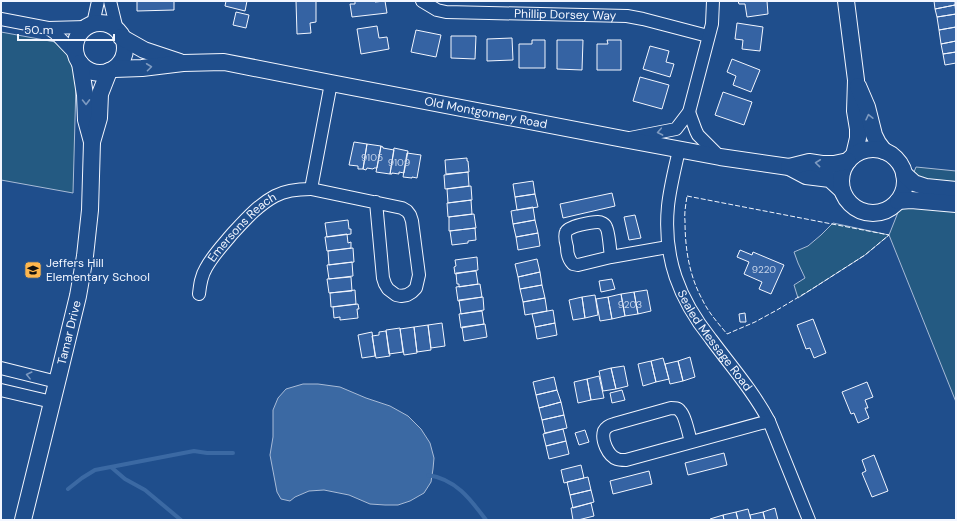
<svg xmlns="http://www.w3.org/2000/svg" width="957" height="521" viewBox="0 0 957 521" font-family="'DM Sans',sans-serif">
	<rect width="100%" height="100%" fill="#1f4e8c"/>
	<path fill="#245a82" stroke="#a8bbd7" d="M1,32L77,46L73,193L1,180Z
		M916,167L956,171V402L889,235L865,255L798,298L794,285L805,278L798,263L794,252L808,246L821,235L833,223L889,235Z"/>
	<path fill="#3b69a3" stroke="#a8bbd7" d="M303,384H318L340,387L366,398L390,406L408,416L421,429L430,443L434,458L433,469L431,482L424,493L410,501L398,505H385L370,504L349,495L324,490L309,491L295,497L290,501L281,499L277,492L270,455L273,437V410L278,398L286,389Z"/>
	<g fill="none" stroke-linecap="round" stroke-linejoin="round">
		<path stroke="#3b69a3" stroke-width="4" d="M111,467L125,479L145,490L181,520
			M428,475C456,479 471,500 486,520
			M68,489L82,478L95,470L194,451L207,453H233"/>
	</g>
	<path fill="#3563a3" stroke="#f2f6ff" d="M137,1H174V10L137,11Z
		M226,1H247L245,11L225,6Z
		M296,1H316V22L310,23L311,33L297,34Z
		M355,1H375V2L385,1L387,13L352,17L350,4H355Z
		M738,1H767L768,14L747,17L745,4H739Z
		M934,1H955V5L935,9Z
		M955,5L956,14L937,17L935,9Z
		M236,12L249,15L246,28L233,25Z
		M956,14V27L939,30L937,17Z
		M737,23L763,27L760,51L742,49L743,40L735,39Z
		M377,26L379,38L387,37L389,49L361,54L357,29Z
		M956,27V41L941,44L939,30Z
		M416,30L441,35L436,57L411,52Z
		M451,36H476L475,59L451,58Z
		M512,38L513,60L487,61V39Z
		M532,40H545V68H519V44H532Z
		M557,40H583L582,70L557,69Z
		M607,40H621V70H597V44H608Z
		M956,41V52L943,54L941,44Z
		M650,46L669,51L666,62L674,64L670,77L643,69Z
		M956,52V63L945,65L943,54Z
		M732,59L760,70L751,92L733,85L736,76L727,72Z
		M640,77L669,85L662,109L633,101Z
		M723,92L752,102L744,125L715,115Z
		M354,142L367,144L363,169H358V166L349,165Z
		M367,144L381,146L377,168H374L373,169L367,168L366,170L363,169Z
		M381,146L383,147V148L394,150L390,174L376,172Z
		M394,148L408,151L404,173L399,172V174L392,173V174H390Z
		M407,153L421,155L417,178L412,177V178L403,177Z
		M467,158V161H468L469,172L446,174L445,160Z
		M468,172L469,186L445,189L444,175Z
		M533,181L535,194L515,197L513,184Z
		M471,186L472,200L448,203L447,189Z
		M612,193L615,206L563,218L560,204Z
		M535,194L538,207L517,210L515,197Z
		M471,200L472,214L448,217L447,203Z
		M533,207L535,220L513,224L511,211Z
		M474,214L476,228L449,231V217Z
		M635,215L641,238L629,240L624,217Z
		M348,220L349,229H351V234L327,237L325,223Z
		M535,220L538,233L516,237L513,224Z
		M475,228L476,240L468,241V243L452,245L450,231Z
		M538,233L540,246L518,250L516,237Z
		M347,234L348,243L351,242V248L327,251L325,237Z
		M353,248L354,262L329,265L328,251Z
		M740,250L752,255L753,252L784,265L771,294L759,289L762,282L744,274L749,262L737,257Z
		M477,257L478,270L455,274L454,267L456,266L455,260Z
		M537,259L540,272L518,277L515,264Z
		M352,262L353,276L329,279L327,265Z
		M476,271L478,284L459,287V284H457L456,273Z
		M540,272L542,285L520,289L518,277Z
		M351,277L352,291L329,293L327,279Z
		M612,279L615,289L601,292L599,281Z
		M480,284L482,297L458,301L456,287Z
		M542,285L545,298L523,302L520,289Z
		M355,290L356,304L331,307L330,293Z
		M647,290L651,311L638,314L634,292Z
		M634,292L638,314L625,316L621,294Z
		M621,294L625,316L612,319L608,297Z
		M595,295L598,315L585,318L582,297Z
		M483,297L484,310L461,314L459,300Z
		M582,297L585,318L573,320L569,300Z
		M608,297L612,319L600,321L596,299Z
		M545,298L547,311L525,315L523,302Z
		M358,304L359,309H357L358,318L340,320V317L334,318L333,307Z
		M553,310L555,323L535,327L532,314Z
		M482,311L484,324L461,328L459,314Z
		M745,313L746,322H740L739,314Z
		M813,319L826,353L814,358L810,348L806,349L797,325Z
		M442,323L445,346L431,348L428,325Z
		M555,323L557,335L537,339L535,327Z
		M485,324L487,337L464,341L462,327Z
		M428,325L431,350L417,352L414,327Z
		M414,327L417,353L404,355L400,329Z
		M400,328L403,352L389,354L386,330Z
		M386,331L390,356L376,358L372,336L379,335V332Z
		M372,332L375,356L362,358L358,335Z
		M690,357L695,377L683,381L678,361Z
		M663,358L669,379L656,382L651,361Z
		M651,361L656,382L643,386L638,364Z
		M678,361L683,381L670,384L665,364Z
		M624,366L628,386L616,389L611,368Z
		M611,368L616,389L603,391L599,371Z
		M599,376L604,398L591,400L587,379Z
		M554,377L557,390L536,395L533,382Z
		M587,379L591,400L578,403L574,382Z
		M867,382L873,397L865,400L868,408H865L869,418L858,423L854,413L851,414L842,392Z
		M557,390L561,402L539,408L536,395Z
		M622,390L625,400L612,403L610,393Z
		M561,402L564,415L542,420L539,408Z
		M564,415L567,428L545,433L542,420Z
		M563,429L566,441L546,446L543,434Z
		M585,430L589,442L579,445L575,433Z
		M566,441L569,454L549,459L546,446Z
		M724,453L727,465L688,475L685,463Z
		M874,455L888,491L872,497L862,473L866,471L862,460Z
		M581,465L584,478L564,483L561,470Z
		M649,471L652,484L613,494L610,481Z
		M588,477L591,490L570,495L567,482Z
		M591,490L594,502L573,508L570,495Z
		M591,503L594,516L578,520H573L571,508Z
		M775,508L778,520H765L763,512Z
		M748,509L751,520H738L736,512Z
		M736,512L738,520H724L723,515Z
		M763,512L765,520H751L750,515Z
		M723,515L724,520H711L710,519Z"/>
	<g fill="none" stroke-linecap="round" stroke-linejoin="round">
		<defs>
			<g id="street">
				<path d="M110,1L117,30"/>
				<path id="s1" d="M422,1L437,10L446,12L627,16L643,19L708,36"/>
				<path d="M1,19L48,28L86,27"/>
				<path d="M93,24L98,1"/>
				<path d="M48,28L55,33L76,55"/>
				<path d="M331,83L311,189L402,208L407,211L410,215L412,221L419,275L416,288L412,292L407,295L401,296L396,295L388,289L385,284L383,278L376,202"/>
				<path d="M689,112L696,131L698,135L720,157"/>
				<path d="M630,138L676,129L689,112L712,24L713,1"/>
				<path id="s2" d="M679,150C675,168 670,187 668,206C663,258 679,299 711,339C731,366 753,391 769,421L809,520"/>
				<path d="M611,257C610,251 609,231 606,227C605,224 601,222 598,222C592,222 568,226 566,232C564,236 566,243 567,247C567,254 568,259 573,264L578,265L611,257L668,247"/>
				<path id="s3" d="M199,294C200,285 201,276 206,268C213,255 223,245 232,234C245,220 258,205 275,196C286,190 299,189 311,189"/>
				<path d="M1,368L57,382"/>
				<path d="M1,390L52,402"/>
				<path d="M691,442C689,435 685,415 680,411C678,408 675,408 671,408L614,424C610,425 606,427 604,431C601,440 608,456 617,459C619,460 623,460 626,460L769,421"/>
			</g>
			<g id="secondary">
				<path d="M846,1L856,80L855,111L858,129V138L854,155"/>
				<circle cx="100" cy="48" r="25"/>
				<path d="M121,37L144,50L180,62"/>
				<path d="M80,63L85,95L86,120L92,142"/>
				<path id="s4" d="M114,69L142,68L183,63L224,62L331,83L623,139L720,157L789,167L806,176L830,179L842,190"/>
				<path d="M858,86L867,107L874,135L878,143L884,151"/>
				<circle cx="873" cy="181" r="32"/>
				<path d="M789,167L809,162L822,164H834L848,161"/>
				<path d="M904,174L914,183L926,187L956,190"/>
				<path d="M898,201L911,200L956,204"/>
				<path id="s5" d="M23,520L60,370L78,296L85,256L90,210L92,142L99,118L100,94L109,71"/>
			</g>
		</defs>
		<use href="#street" stroke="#f2f6ff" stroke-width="14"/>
		<use href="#secondary" stroke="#f2f6ff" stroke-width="18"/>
		<use href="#street" stroke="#1f4e8c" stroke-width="12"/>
		<use href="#secondary" stroke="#1f4e8c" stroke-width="16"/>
		<path stroke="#f2f6ff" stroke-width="1" stroke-dasharray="5 2" stroke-linecap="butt" d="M687,196L889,235L865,255L812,289L777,310L755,322L727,334C718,323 708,312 702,299C689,275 685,248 685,221C684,213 686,204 687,196Z"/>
	</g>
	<defs><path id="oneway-chevron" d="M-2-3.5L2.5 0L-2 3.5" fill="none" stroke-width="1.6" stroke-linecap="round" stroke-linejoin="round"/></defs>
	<g stroke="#7e9ac0">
		<use href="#oneway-chevron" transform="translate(149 67) rotate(-7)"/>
		<use href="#oneway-chevron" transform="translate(86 102) rotate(89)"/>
		<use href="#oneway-chevron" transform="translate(869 117) rotate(-103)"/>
		<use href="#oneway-chevron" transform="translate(660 132) rotate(169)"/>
		<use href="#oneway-chevron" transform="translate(818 163) rotate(-174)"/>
		<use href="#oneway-chevron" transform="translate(29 375) rotate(-166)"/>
	</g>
	<defs>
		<symbol id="school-square" viewBox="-11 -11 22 22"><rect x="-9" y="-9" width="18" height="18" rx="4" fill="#ffb74d" stroke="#1f4e8c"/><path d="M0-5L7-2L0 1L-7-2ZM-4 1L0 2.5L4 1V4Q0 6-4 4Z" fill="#111"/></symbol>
	</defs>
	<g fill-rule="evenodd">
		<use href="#school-square" x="23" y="260" width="20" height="20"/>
	</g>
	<g text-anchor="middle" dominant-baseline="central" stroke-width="3" stroke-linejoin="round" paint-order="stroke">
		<g font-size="10" fill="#c3d1e8">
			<text x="372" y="157">9105</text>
			<text x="399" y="162">9109</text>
			<text x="764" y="269">9220</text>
			<text x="630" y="304">9203</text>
		</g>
		<g font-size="12" fill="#f2f6ff" stroke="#1f4e8c">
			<text stroke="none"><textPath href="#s1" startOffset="146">Phillip Dorsey Way</textPath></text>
			<text stroke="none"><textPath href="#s4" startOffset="377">Old Montgomery Road</textPath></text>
			<text stroke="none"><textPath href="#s3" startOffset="82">Emersons Reach</textPath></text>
			<text stroke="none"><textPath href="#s5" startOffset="193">Tamar Drive</textPath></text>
			<text stroke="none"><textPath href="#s2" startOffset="204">Sealed Message Road</textPath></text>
		</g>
		<g font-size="12" fill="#f2f6ff" stroke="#1f4e8c" text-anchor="start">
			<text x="46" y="263">Jeffers Hill<tspan x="46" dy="14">Elementary School</tspan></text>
		</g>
	</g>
	<rect width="957" height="521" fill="none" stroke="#f2f6ff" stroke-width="4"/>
	<path d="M18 34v6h96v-6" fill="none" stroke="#f2f6ff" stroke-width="2"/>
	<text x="24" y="34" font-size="12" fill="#f2f6ff" stroke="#1f4e8c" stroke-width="3" paint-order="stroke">50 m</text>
</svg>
